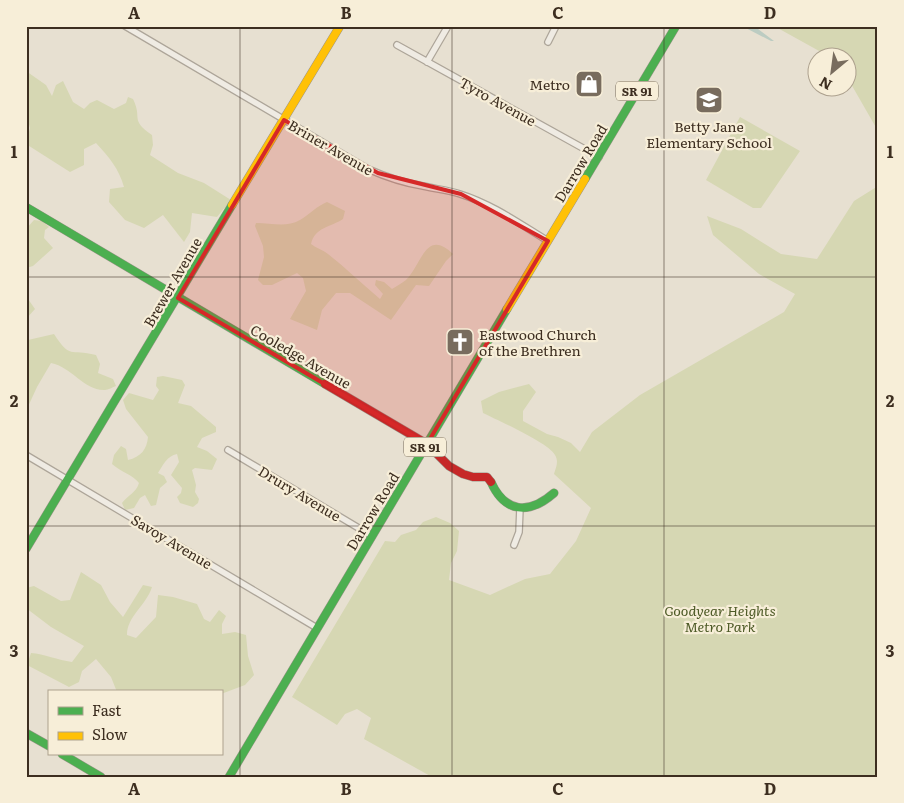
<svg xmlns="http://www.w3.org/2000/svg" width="904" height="803" viewBox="0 0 904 803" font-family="Literata,serif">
	<rect width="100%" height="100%" fill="#e7e0d1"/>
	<path fill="#d6d7b3" d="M774,26H878V131L847,77L846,58L830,57Z
		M26,71L46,85L52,96L56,85L63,81L73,102L84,109L90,103L97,100L114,109L126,103L128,97L133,99C143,119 129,119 152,135L153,145L150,155L178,173L204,183L231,200L217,217L192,213L190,232L184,242L163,215L144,228L125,220L109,202L110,189L124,187C119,169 109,157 96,143L84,149V165L70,172L26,144L30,128L26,113Z
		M740,117L800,151L761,208H753L706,180Z
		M878,186V777H432L364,739L371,718L357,709L345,714L337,725L292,697L385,541L395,542L401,535L416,530L423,522L436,517L450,523L459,531L457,551L451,563L449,580L490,595L525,579L550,574L576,541L591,508L554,474C556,467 559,462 555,455C549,443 497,420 483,413L481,401L499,392L529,384L536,392L523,411V421L547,434L558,437L571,443L580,452L592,432L640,395L784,312L795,294L759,274L713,235L707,216L741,229L781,254L817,259L854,201Z
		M327,202L345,211L343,219C331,227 315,227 311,244C316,248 323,250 328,254C346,268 362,284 380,299L383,294L375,285L376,280L384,282L392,289C397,286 402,283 406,280C422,264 426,228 453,254L446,261L429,286L416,285L391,320L350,293H336L322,310L317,330L290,319L306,291L303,278L297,273L272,285H263L258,280L264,257L263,246L255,226L256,223C272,223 286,228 300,220C310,214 317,206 327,202Z
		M34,220L42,221L49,227L45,230L44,238L53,248L33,266L26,268V229Z
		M28,299L35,309L26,319V300Z
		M54,334C71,360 69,348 96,355L100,364L98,373L113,379L116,386C113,387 108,390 105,390C84,391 72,367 51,363L37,387L26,411V338L28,340Z
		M163,376L182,380L185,385L178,403L191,406L216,427V432L202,438L197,447L207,451L217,459L212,470L195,468L192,470L196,485L195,492L199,499L198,503L193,507L180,503L177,497L181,493L182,488L171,475L179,462L177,454C167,456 163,465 158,473L164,476L167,482L160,488L156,505L151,506L145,495L140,498L134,508L125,510L122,503C128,495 136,493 139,483C133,475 121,472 112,464L114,455L121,446L126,449L128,460C141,457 147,449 148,437L126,409L123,400L129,393L153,400L159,390L156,386L157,377Z
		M81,572L101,585L110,602L123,617L143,585L152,587C146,606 127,616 127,635L136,638L156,617L158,595L173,597L197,604L204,619L210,622L219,610L226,616L222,624V634L235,632L246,635L248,656L254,675L245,685L221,694V692H117L111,677L96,659L82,671L79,682L69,687L27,665L31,653C44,654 58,660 72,662L84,646L51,627L26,608V588L34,586L61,601L70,600Z"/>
	<path fill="#bcccc2" d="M742,26H754L774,41H771Z"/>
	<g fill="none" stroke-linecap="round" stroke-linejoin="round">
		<defs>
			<path id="street" d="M125,26L368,169C386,177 404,183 423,186C436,189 448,190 460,194C492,204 520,224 548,241
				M548,42L556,26
				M397,45L599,157
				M427,62L448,26
				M228,450L372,536
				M26,455L317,628
				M514,545L519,532L520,508"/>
			<path id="fast" d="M585,179L676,26
				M26,207L325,384
				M491,482C505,513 529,515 554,493
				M26,549L232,205
				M26,733L49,746
				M62,754L101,777
				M229,777L507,309"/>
			<path id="slow" d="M232,205L340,26
				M507,309L585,179"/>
			<path id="jam" d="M325,384L427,444L449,466L463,474L473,477H487L491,482"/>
		</defs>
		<use href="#street" stroke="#ada599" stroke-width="8"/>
		<use href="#fast" stroke="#9c958a" stroke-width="9"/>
		<use href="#slow" stroke="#9c958a" stroke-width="9"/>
		<use href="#jam" stroke="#9c958a" stroke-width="9"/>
		<use href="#street" stroke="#efebe3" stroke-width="5.5"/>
		<use href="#fast" stroke="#4caf50" stroke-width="8"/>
		<use href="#slow" stroke="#ffc107" stroke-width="8"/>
		<use href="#jam" stroke="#c62828" stroke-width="8"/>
	</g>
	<path fill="#d62828" fill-opacity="0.2" stroke="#d62828" stroke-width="4" stroke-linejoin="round" d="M284,120L378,173L461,194L548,241L427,444L178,298Z"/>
	<path fill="none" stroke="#3d2e20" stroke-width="1" stroke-opacity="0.55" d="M240,26V777M452,26V777M664,26V777M26,277H878M26,526H878"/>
	<defs>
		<symbol id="shop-square" viewBox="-11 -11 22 22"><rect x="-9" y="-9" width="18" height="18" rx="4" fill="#786c5e" stroke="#f7eed8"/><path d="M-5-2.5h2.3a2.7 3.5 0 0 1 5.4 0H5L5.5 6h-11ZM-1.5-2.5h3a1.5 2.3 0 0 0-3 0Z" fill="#fff"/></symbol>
		<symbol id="school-square" viewBox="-11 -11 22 22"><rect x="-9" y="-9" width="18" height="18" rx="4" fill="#786c5e" stroke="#f7eed8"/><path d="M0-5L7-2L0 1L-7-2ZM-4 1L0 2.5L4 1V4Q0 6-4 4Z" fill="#fff"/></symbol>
		<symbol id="church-square" viewBox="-11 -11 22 22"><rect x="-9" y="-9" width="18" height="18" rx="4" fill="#786c5e" stroke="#f7eed8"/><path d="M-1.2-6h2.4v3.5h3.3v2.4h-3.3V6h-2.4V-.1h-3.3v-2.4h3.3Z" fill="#fff"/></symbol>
	</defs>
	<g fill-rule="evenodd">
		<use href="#shop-square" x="573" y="68" width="32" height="32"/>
		<use href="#school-square" x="693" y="84" width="32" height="32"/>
		<use href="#church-square" x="444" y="326" width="32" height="32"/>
	</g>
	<g text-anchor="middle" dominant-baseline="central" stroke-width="4.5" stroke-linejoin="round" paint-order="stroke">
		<g fill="#f7eed8" stroke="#756857" stroke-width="1">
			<rect x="616" y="81.5" width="42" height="19" rx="4"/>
			<rect x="404" y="437.5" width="42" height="19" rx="4"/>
		</g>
		<g font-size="12" font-weight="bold" fill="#3d2e20">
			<text x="637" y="91">SR 91</text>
			<text x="425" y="447">SR 91</text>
		</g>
		<g font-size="14" fill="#3d2e20" stroke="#f7eed8" text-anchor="end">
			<text x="570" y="84">Metro</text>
			<text x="709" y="126" text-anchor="middle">Betty Jane<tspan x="709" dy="16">Elementary School</tspan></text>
			<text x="479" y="334" text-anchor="start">Eastwood Church<tspan x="479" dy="16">of the Brethren</tspan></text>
		</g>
		<g font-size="14" fill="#3d2e20" stroke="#f7eed8">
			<text transform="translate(498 101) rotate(29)">Tyro Avenue</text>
			<text transform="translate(331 147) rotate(30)">Briner Avenue</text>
			<text transform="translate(580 163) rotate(-59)">Darrow Road</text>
			<text transform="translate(172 282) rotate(-60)">Brewer Avenue</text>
			<text transform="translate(301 356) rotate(30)">Cooledge Avenue</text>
			<text transform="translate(300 493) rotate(31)">Drury Avenue</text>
			<text transform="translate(372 511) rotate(-59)">Darrow Road</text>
			<text transform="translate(172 541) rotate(31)">Savoy Avenue</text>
		</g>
		<g font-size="14" font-style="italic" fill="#4d5a26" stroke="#f7eed8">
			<text x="720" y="610">Goodyear Heights<tspan x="720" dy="16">Metro Park</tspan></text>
		</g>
	</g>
	<rect width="904" height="803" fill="none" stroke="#f7eed8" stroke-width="55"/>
	<rect x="48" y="690" width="175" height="65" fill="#f7eed8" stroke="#ada18e"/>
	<rect x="58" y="707" width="25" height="8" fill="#4caf50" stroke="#ada18e"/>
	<text x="92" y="716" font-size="15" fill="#3d2e20">Fast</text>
	<rect x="58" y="732" width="25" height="8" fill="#ffc107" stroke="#ada18e"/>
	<text x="92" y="740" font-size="15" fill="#3d2e20">Slow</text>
	<g transform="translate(832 72) rotate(209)"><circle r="24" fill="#f7eed8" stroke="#ada18e"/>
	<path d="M0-4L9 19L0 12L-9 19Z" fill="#786c5e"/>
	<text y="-8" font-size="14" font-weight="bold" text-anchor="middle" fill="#3d2e20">N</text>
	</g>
	<rect x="28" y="28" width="848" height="748" fill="none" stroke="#3d2e20" stroke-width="2"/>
	<g font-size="16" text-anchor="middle" font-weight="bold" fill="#3d2e20">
		<text x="134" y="19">A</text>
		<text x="346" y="19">B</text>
		<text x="558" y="19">C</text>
		<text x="770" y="19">D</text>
		<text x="14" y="158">1</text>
		<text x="890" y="158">1</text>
		<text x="14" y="407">2</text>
		<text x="890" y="407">2</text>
		<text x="14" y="657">3</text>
		<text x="890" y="657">3</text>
		<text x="134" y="795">A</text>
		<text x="346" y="795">B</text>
		<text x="558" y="795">C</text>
		<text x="770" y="795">D</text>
	</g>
</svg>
